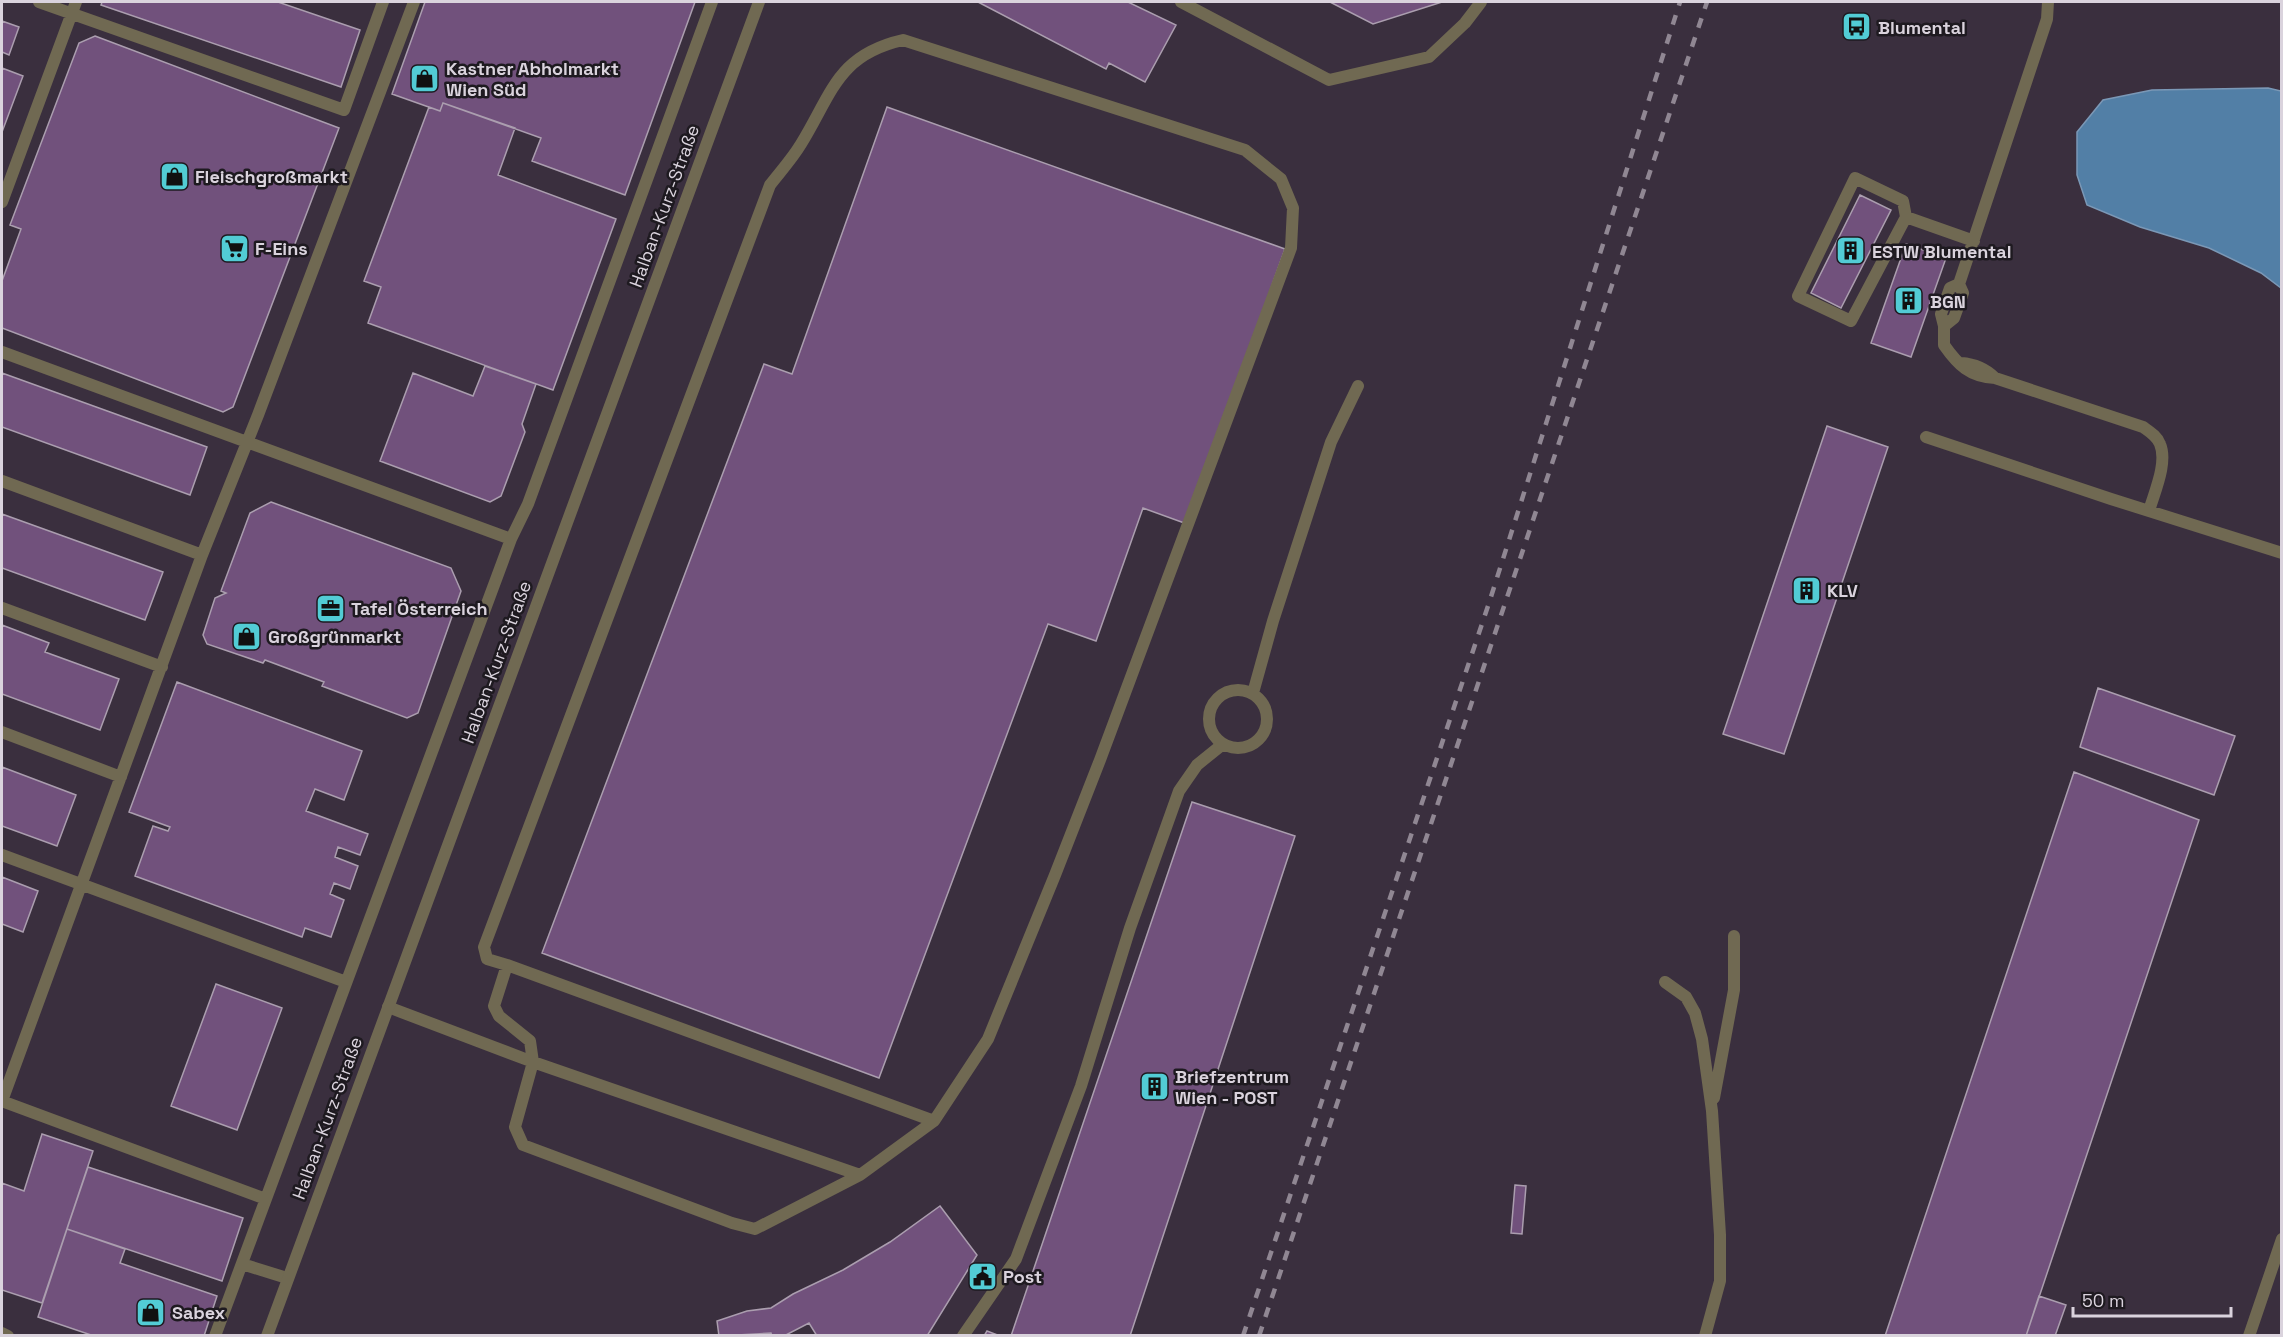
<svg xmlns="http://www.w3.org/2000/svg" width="2283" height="1337" viewBox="0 0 2283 1337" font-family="'Space Grotesk',sans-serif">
	<rect width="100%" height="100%" fill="#3a2f3e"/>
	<path fill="#527fa6" stroke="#7b98b6" stroke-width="1.5" d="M2268,88L2281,91V288L2261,273L2209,248L2140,227L2087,205L2077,175V132L2103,100L2152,90Z"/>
	<path fill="#71517c" stroke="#ab9eaf" stroke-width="1.5" d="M102,2H278L360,30L341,87L101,5Z
		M425,2H695L625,195L532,161L541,138L443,103L440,111L392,94Z
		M978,2H1128L1176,25L1145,82L1109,63L1106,69Z
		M1330,2H1442L1373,24Z
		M2,21L19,27L9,55L2,52Z
		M95,36L339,128L233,407L223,412L2,328V281L21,229L10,225L79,43Z
		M2,68L23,76L2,132Z
		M443,103L515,128L498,175L616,219L553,390L368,323L381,287L364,281L429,107L440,111Z
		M887,107L1285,249L1187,524L1143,508L1096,641L1048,624L879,1078L542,953L764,364L792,374Z
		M1860,195L1891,210L1841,308L1811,293Z
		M1906,244L1946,258L1911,357L1871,343Z
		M485,366L536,384L522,424L525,432L501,496L490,502L380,461L413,373L473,396Z
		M2,373L207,447L190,495L2,427Z
		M1827,426L1888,447L1784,754L1723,734Z
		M271,502L451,568L461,591L418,713L407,718L322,686L324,682L265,660L263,663L207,644L203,635L215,598L226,593L221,591L250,513Z
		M2,514L163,572L145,620L2,568Z
		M2,625L49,643L45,652L119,679L100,730L2,694Z
		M177,682L362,751L344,800L315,789L306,811L368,834L360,855L338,847L335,857L358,866L350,889L334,883L330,894L344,900L331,937L305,928L302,937L135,876L153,826L168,831L170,827L129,812Z
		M2098,688L2235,736L2214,795L2080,747Z
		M2,767L76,795L57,846L2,826Z
		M2074,772L2199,820L2026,1336H1885Z
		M1192,802L1295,836L1130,1336H1011Z
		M2,877L38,891L23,932L2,924Z
		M216,984L282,1008L237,1130L171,1106Z
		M42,1134L93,1151L42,1303L2,1290V1183L24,1191Z
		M88,1167L243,1218L222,1281L67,1229Z
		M1515,1185L1526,1186L1522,1234L1511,1233Z
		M940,1206L977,1255L927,1336H817L809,1323L784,1336H772L771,1333L719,1336L717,1321L747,1311L771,1308L793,1294L843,1270L890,1242Z
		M67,1229L125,1249L120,1263L217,1296L204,1336H94L38,1317Z
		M2039,1296L2066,1305L2055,1336H2026Z
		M987,1331L1000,1336H984Z"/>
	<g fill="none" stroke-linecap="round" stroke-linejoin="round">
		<path stroke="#706952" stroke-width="12" d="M39,2L344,110L383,2
			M1181,2L1329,80L1429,57L1465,23L1481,2
			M2048,2L2047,19L1959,284L1950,288L1941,314L1944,326V345C1958,365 1970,377 1995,378L2143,427C2150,432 2157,436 2160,444C2168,463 2154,493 2149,511
			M1855,178L1903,201L1906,217L1851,321L1798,296Z
			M2,202L76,2
			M1906,217L1974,241
			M1944,326L1954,318L1963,293L1959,284
			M2,352L511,539
			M1961,363C1975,364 1985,368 1995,378
			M1926,437L2111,499L2282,553
			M2,481L202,555
			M2,608L162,667
			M1209 719a29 29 0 1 1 58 0a29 29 0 1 1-58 0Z
			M1253,693L1273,621L1331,442L1358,386
			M2,732L121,777
			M2,855L346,982
			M507,965L487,959L484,947L770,185C780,172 792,159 801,144C832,94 837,55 903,40L1245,150L1281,179L1293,208L1291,248L1100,760L1055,875L988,1039L934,1121
			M1665,982L1686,997L1695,1013L1702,1039L1712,1111L1720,1235V1281L1705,1336
			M388,1007L533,1062L860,1175L755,1229L732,1223L523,1145L515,1127L533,1062L530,1041L499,1016L494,1006L507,965L934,1121L860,1175
			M1714,1098L1734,990V936
			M2,1101L202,555L258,415L414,2
			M2,1101L266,1199
			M242,1264L287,1278
			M2,1333L8,1336
			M215,1336L511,539L528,504L712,2
			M963,1336L1016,1259L1081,1086L1130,928L1179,791L1197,765L1223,744
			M2249,1336L2282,1239"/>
		<path stroke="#706952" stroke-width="12" d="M267,1336L759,2"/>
		<path stroke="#908793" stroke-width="4.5" stroke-dasharray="10 10" stroke-linecap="butt" d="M1243,1336L1489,603L1680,2
			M1259,1336L1707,2"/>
	</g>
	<defs>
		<symbol id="bus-square" viewBox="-11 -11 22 22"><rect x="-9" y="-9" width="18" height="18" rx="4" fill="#52ccd5" stroke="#1e1a20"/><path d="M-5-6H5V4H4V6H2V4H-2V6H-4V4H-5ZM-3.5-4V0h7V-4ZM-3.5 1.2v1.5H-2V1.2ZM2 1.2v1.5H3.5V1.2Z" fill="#111"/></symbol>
		<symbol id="shop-square" viewBox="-11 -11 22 22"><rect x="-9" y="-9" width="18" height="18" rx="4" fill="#52ccd5" stroke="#1e1a20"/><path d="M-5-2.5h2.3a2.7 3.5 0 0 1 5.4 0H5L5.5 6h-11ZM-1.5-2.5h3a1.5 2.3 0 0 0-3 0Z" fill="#111"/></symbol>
		<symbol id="supermarket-square" viewBox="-11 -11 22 22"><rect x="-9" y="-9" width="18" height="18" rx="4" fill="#52ccd5" stroke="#1e1a20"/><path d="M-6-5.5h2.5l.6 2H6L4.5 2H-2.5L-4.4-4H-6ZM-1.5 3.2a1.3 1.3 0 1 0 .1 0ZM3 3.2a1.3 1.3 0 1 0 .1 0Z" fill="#111"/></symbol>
		<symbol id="building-square" viewBox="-11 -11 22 22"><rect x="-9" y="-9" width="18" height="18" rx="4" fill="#52ccd5" stroke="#1e1a20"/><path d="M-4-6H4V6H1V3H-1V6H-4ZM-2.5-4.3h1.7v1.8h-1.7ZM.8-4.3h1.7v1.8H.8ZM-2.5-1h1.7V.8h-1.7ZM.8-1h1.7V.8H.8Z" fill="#111"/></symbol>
		<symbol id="office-square" viewBox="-11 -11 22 22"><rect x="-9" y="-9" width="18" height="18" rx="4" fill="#52ccd5" stroke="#1e1a20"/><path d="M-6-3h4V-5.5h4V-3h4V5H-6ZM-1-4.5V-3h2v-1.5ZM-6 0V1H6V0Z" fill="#111"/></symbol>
		<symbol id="civic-square" viewBox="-11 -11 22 22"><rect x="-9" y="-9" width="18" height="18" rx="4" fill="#52ccd5" stroke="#1e1a20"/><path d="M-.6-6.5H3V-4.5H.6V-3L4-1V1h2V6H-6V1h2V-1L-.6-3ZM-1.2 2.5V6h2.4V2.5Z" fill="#111"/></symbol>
	</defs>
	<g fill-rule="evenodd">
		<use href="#bus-square" x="1840" y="10" width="33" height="33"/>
		<use href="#shop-square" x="408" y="62" width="33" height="33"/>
		<use href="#shop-square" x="158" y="160" width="33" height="33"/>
		<use href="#supermarket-square" x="218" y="232" width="33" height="33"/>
		<use href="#building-square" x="1834" y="234" width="33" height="33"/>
		<use href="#building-square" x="1892" y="284" width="33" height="33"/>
		<use href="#building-square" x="1790" y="574" width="33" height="33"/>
		<use href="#office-square" x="314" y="592" width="33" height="33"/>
		<use href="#shop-square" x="230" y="620" width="33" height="33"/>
		<use href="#building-square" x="1138" y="1070" width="33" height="33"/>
		<use href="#civic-square" x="966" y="1260" width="33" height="33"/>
		<use href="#shop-square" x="134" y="1296" width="33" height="33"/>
	</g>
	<g text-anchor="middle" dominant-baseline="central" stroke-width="5" stroke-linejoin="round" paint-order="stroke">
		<g font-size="18" font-weight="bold" fill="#dad3dd" stroke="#1e1a20" text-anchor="start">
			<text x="1878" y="27">Blumental</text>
			<text x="446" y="68">Kastner Abholmarkt<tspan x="446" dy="21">Wien Süd</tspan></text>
			<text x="195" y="176">Fleischgroßmarkt</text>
			<text x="255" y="248">F-Eins</text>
			<text x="1872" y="251">ESTW Blumental</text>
			<text x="1930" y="301">BGN</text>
			<text x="1827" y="590">KLV</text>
			<text x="351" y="608">Tafel Österreich</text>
			<text x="268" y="636">Großgrünmarkt</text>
			<text x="1175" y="1076">Briefzentrum<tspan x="1175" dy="21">Wien - POST</tspan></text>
			<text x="1003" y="1276">Post</text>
			<text x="172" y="1312">Sabex</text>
		</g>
		<g font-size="18" fill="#dad3dd" stroke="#1e1a20">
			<text transform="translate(664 206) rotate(-70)">Halban-Kurz-Straße</text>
			<text transform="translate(496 662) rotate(-70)">Halban-Kurz-Straße</text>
			<text transform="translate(327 1118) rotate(-70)">Halban-Kurz-Straße</text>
		</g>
	</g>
	<rect width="2283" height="1337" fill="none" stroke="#dad3dd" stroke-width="6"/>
	<path d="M2073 1307v9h158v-9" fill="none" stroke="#dad3dd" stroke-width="3"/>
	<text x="2082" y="1307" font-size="18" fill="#dad3dd" stroke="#1e1a20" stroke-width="4.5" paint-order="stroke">50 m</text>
</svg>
